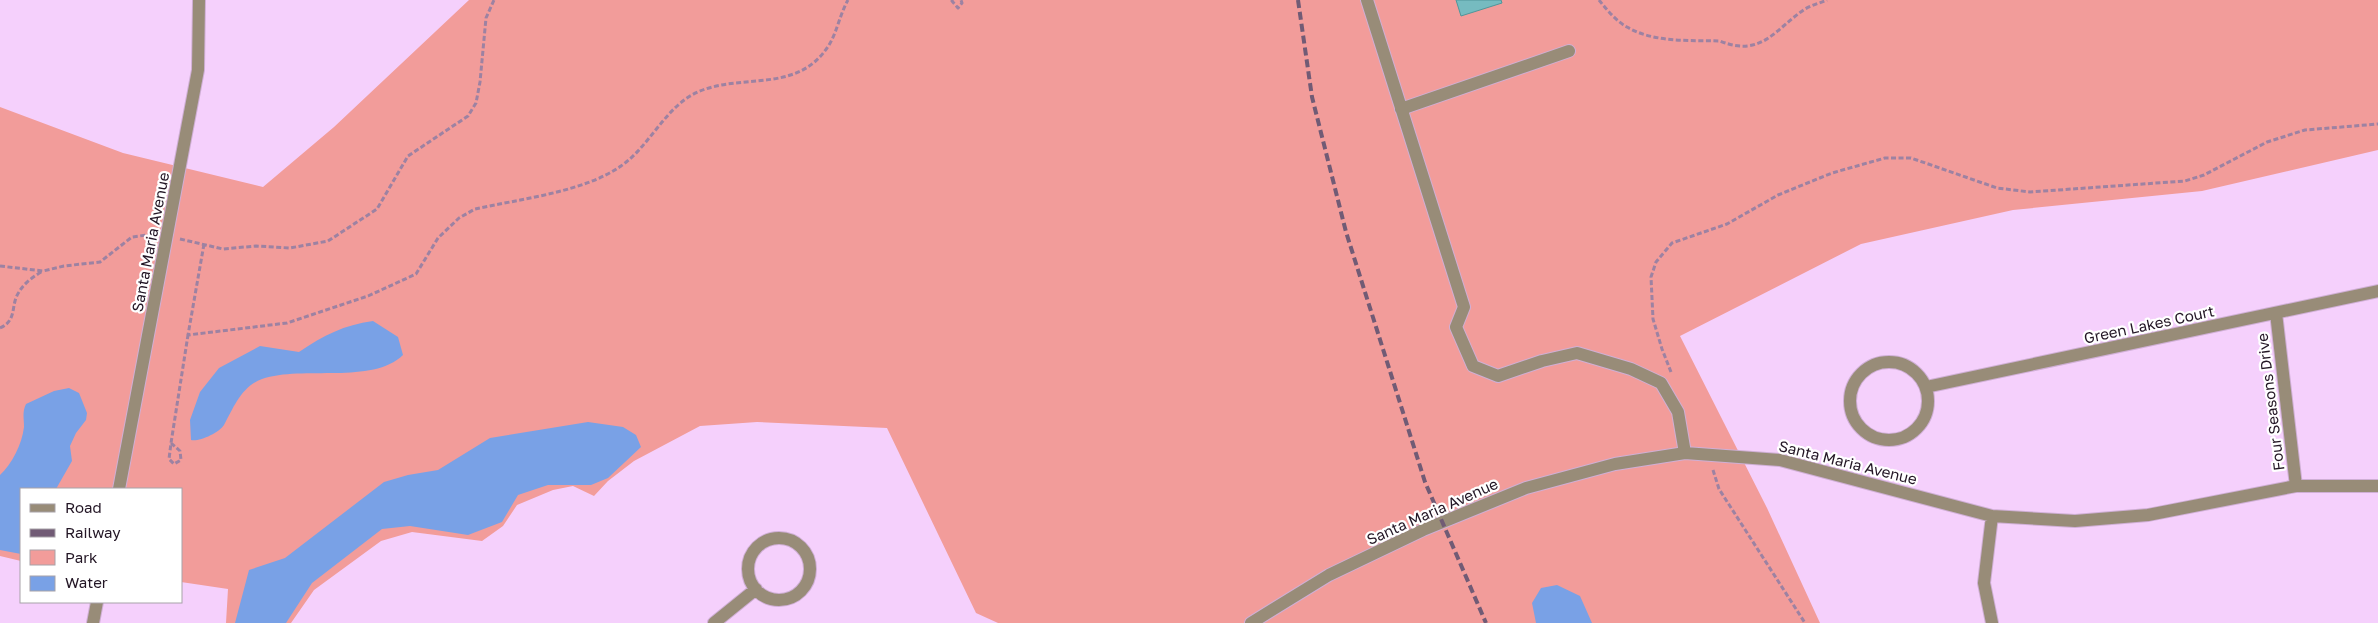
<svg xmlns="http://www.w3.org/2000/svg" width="2378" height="623" viewBox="0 0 2378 623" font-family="'Golos Text',sans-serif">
	<rect width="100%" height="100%" fill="#f5d0fc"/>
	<path fill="#f29c9a" d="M469,0H2378V150L2202,191L2013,210L1861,244L1680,336L1767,508L1820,623H998L976,613L887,428L757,422L700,426L634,461L608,481L594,496L573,486L553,490L517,505L503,526L482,541L412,532L381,541L314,590L291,623H226L228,589L181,582V489H21V561L0,556V107L123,153L263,187L334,127Z"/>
	<path fill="#79a1e6" d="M373,321L398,337L403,355C372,385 303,365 262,379C241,387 234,407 224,425C219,433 199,442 191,440L190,420L200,392L219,368L260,346L299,352C324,335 344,325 373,321Z
		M69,388L79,393L87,413L86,420L76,433L70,446L72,461L56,489H21V554L0,550V475C12,464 22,444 24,427C24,418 22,412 26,404L54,391Z
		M588,422L623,427L636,435L641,447L608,478L591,485H548L518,495L502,522L468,535L410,526L382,529L312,583L286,623H235L249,570L285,558L384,482L408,475L438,470L490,438Z
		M1557,585L1580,596L1592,623H1536L1532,603L1541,588Z"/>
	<path fill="#76bbc0" stroke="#50969a" d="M1456,0H1501L1502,3L1461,16Z"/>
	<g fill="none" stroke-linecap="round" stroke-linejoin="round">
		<defs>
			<path id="minor" d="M1367,0L1464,307L1456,327L1473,366L1498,376L1542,361L1577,353L1631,369L1661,383L1678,412L1685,453
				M1401,109L1569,51
				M2276,313L2296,486
				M1850 401a39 39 0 1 1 78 0a39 39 0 1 1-78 0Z
				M1926,387L2378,291
				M119,489L198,70L199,0
				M1992,516L1984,583L1992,623
				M748 569a31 31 0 1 1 62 0a31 31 0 1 1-62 0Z
				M93,623L97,602
				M714,623L756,589
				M1251,623L1329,575L1423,530L1526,488L1615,464L1685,453L1780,460L1992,516L2075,521L2148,515L2296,486H2378"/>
		</defs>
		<use href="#minor" stroke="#cfafd5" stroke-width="14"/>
		<path stroke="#9d82a2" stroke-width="3" stroke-dasharray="5 2.5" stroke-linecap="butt" d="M953,0L952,1L958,8L962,3L961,0
			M1599,0C1607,10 1616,21 1627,27C1654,43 1690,40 1720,41C1762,58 1775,29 1805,9C1812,5 1820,3 1827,0
			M180,239L223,249L256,246L290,248L328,241L377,209L408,156L468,116L476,103L480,82L486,18L494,0
			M204,244L188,335L287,323L368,296L416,274L438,238L459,218L475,209C520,199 584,192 621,166C646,149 662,115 687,98C732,68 795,99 829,45C837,32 840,14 848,0
			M0,266L43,271L64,266L100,262L132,237L154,234
			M0,328C18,320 10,305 19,292C24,283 34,276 43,271
			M1671,372L1662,349L1653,319L1651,277L1656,262L1672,243L1727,224L1778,195L1832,173L1885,158H1911L1997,188L2030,192L2185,181L2204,175L2267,142L2305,130L2378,124
			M171,443L180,451L181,460L174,464L169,459L171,443L188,335
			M1713,470L1719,489L1805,623"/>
		<use href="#minor" stroke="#988c78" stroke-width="12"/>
		<path stroke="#715b75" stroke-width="4" stroke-dasharray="8 4" stroke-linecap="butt" d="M1298,0L1312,97L1346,232L1425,482L1486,623"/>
	</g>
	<g text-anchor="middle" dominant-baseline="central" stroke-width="4.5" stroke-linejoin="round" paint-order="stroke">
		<g font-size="15" fill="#231625" stroke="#fff">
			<text transform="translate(150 242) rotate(-79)">Santa Maria Avenue</text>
			<text transform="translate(2149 324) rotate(-12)">Green Lakes Court</text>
			<text transform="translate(2270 402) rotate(-97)">Four Seasons Drive</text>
			<text transform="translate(1848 462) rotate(14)">Santa Maria Avenue</text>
			<text transform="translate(1432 511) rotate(-24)">Santa Maria Avenue</text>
		</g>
	</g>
	<rect x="20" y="488" width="162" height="115" fill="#ffffff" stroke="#a7a2a8"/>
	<rect x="30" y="504" width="25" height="8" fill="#988c78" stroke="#a7a2a8"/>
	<text x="65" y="513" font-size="15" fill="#231625">Road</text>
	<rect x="30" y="529" width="25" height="8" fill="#715b75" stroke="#a7a2a8"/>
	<text x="65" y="538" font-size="15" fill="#231625">Railway</text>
	<rect x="30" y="550" width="25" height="15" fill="#f29c9a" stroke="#a7a2a8"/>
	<text x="65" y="563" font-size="15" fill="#231625">Park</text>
	<rect x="30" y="576" width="25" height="15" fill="#79a1e6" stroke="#a7a2a8"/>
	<text x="65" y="588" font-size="15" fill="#231625">Water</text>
</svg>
